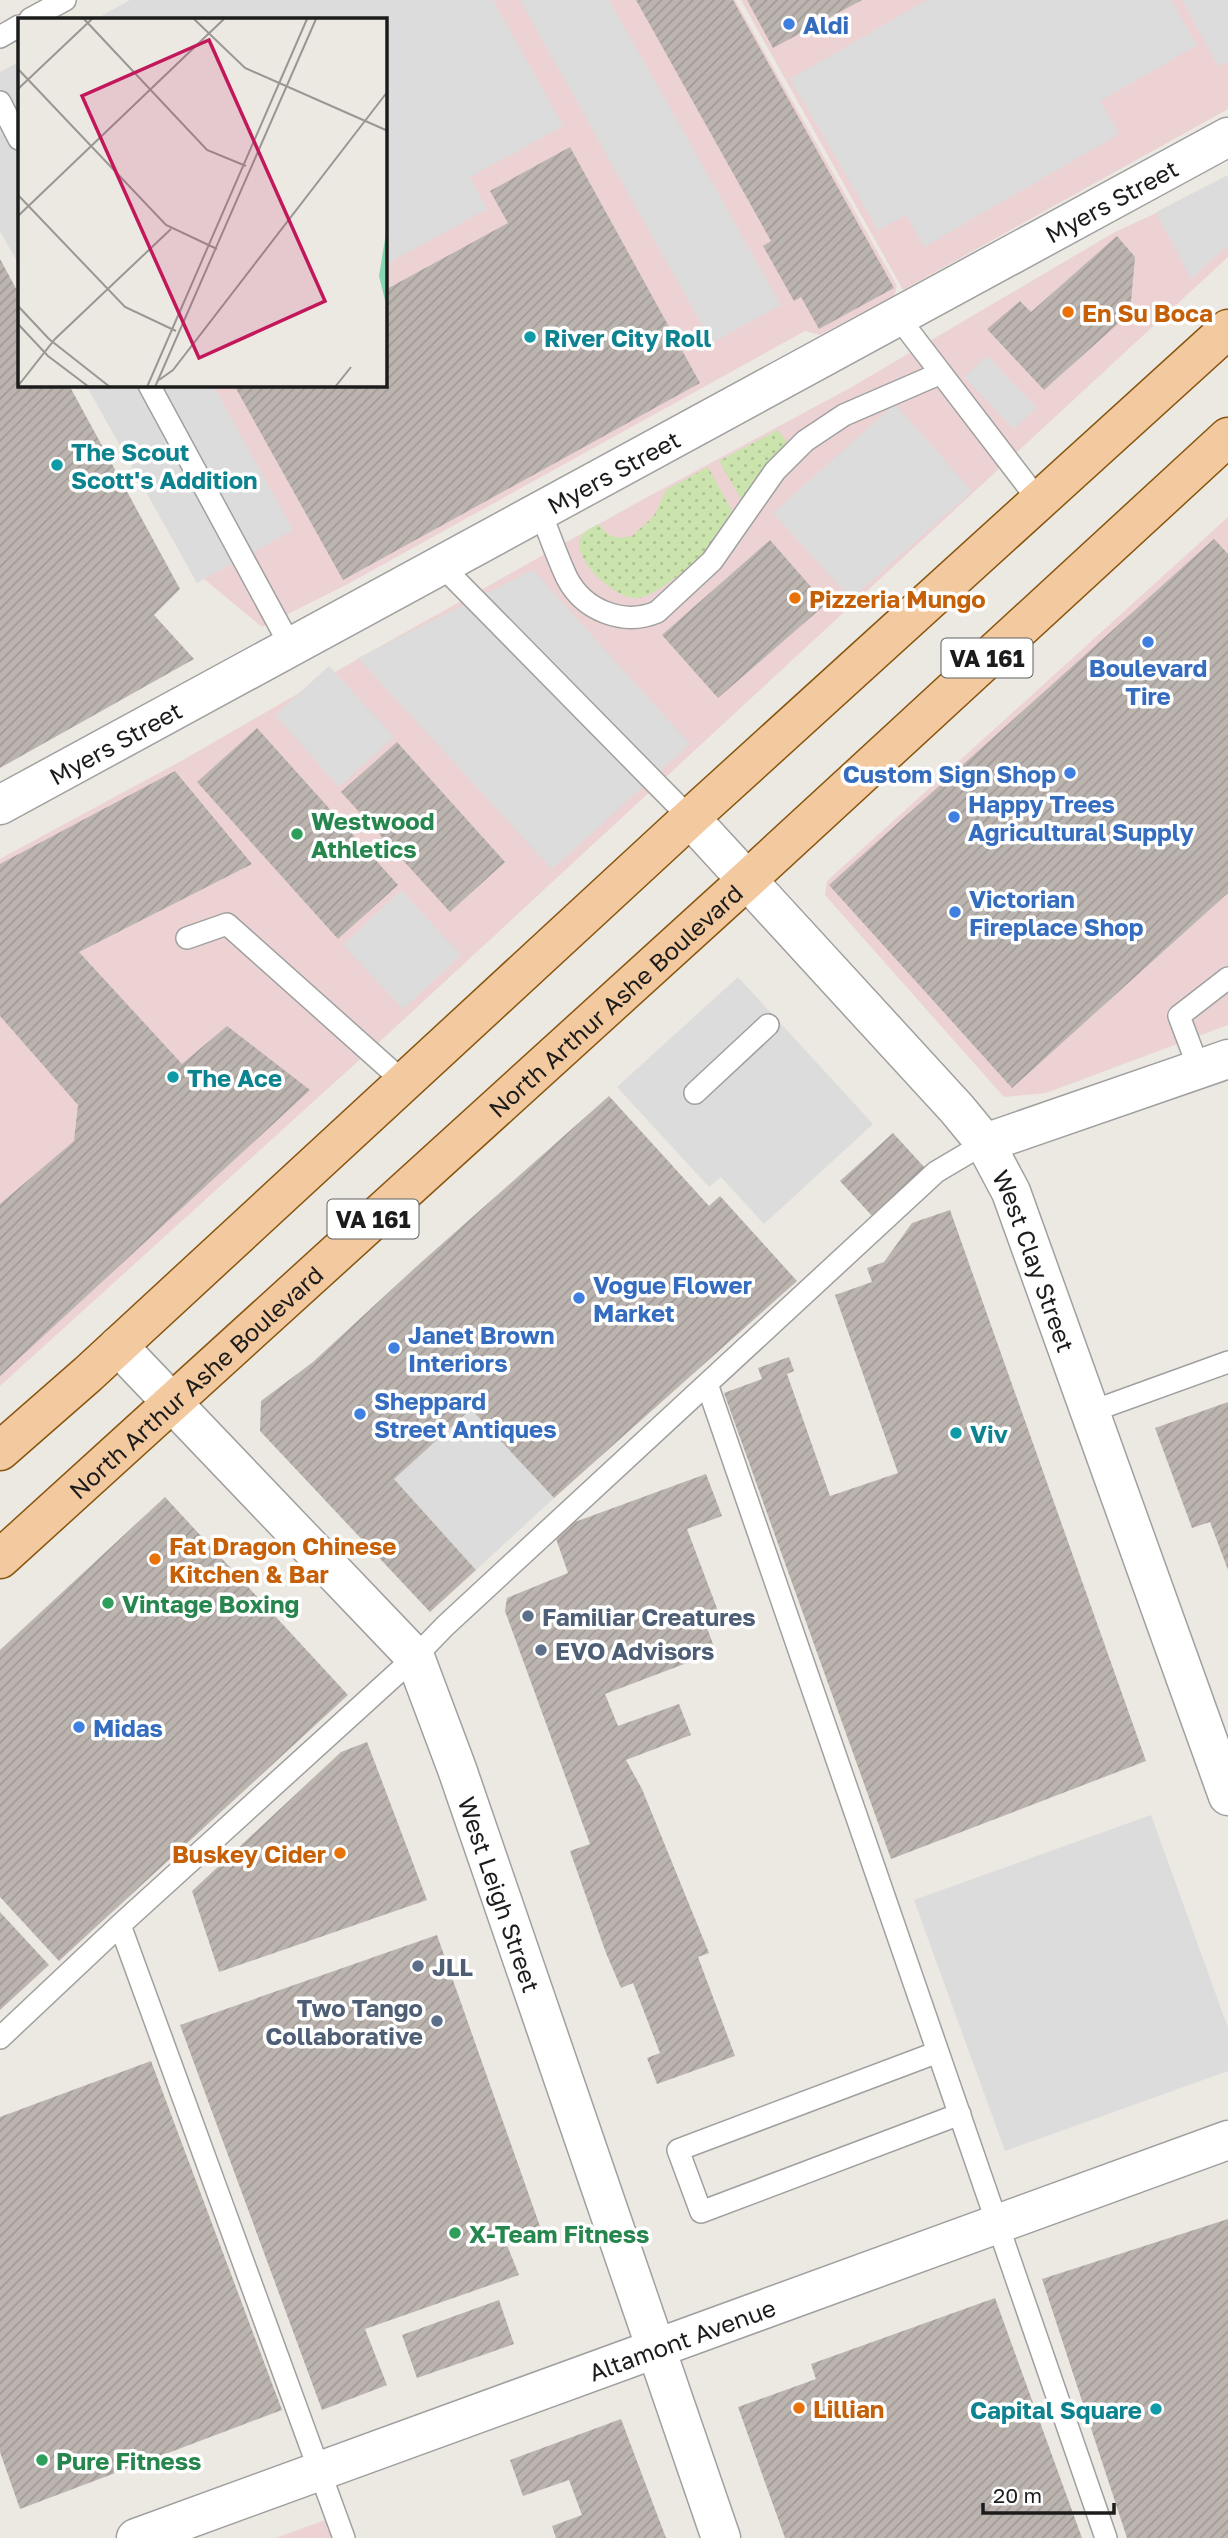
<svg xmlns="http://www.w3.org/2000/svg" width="1228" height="2538" viewBox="0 0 1228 2538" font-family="'Golos Text',sans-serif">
	<defs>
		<pattern id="grass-dots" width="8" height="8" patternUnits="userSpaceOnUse" patternTransform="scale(1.75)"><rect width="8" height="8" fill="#cbe3ac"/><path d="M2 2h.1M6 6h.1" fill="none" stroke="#aec293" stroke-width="1.8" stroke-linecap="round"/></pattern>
		<pattern id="building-hatch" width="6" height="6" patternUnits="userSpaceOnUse" patternTransform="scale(1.75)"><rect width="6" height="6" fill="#bcb4af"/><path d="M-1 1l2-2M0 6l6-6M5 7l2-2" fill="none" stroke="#a19a96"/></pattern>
	</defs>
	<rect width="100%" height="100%" fill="#ece8e2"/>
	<path fill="#ecd2d3" d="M142,0H735L897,286L894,296L820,335L805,331L346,585L262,627L198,574L93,385H385V19Z
		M741,0H1228V109L903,290Z
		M1228,180V257L388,1034L0,1386V859L183,760L363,656L640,501L850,388L1115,232Z
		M1228,517V1025L1046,1093L1004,1097L825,895L827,881Z
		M328,2519L335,2538H276Z"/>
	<path fill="url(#grass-dots)" d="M778,430L787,442L741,499L719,461Z
		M708,467L732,511C725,522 719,534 712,544C700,559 657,596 638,598C617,601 570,559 581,537C584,531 592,528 598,524L609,535L619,538L632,536L654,516L666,490Z"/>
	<path fill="#dcdcdc" d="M130,0H493L563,126L470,177L487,209L385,265V19H96Z
		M520,0H609L781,305L712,343Z
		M927,0H1171L1197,45L1100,101L1119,134L924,247L906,215L878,230L790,79Z
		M1182,0H1228V61L1218,66Z
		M19,62V265L0,231V72Z
		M1228,175V245L1191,279L1156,212Z
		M987,356L1037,408L1014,429L964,377Z
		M86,385H213L293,530L197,583Z
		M895,404L972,491L851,599L773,513Z
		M533,570L690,744L552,869L358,658Z
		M329,666L394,737L339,787L275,715Z
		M401,890L461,955L403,1009L343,945Z
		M738,977L873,1124L764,1224L721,1177L709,1187L617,1087Z
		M471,1409L554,1498L476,1570L394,1479Z
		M1151,1815L1228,2028V2071L1005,2151L914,1900Z"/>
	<path fill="url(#building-hatch)" d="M636,0H733L894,288L819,329L801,297L794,301L763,246L771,241Z
		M747,0H862L773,48Z
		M570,147L700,383L343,580L234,385H385V290L508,223L490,191Z
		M1117,236L1135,257L1130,313L1044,390L987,329L1020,301L1031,312Z
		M0,259L19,294V385H69L180,589L154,615L194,659L0,768Z
		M1214,539L1228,554V893L1012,1088L829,885Z
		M770,540L826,604L718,698L662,635Z
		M257,728L398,885L338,939L197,782Z
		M397,742L505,862L450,912L341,792Z
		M175,771L252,864L79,952L182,1064L227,1026L310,1090L0,1376V1204L74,1141L78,1105L0,1016V864Z
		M609,1096L709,1206L720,1196L797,1281L554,1498L471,1409L394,1479L476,1570L430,1612L260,1431L261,1401L313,1362L417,1266Z
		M893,1133L926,1169L873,1217L840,1181Z
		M950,1210L1146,1761L891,1859L724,1393L762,1379L758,1368L789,1357L794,1371L787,1374L830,1496L898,1473L835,1295L872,1282L867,1268L884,1262L912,1223Z
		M1228,1402V1570L1210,1522L1192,1528L1155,1428Z
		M706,1474L722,1516L687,1529L718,1611L701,1612L716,1652L605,1694L618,1726L679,1704L691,1735L626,1760L642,1789L709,1953L698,1957L735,2056L657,2084L647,2058L660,2053L633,1983L621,1988L606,1953L570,1851L590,1844L505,1611L507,1598L568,1573L553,1530Z
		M165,1497L348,1695L59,1961L0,1897V1650Z
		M367,1742L427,1900L219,1972L192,1891L341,1752Z
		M0,1912L49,1965L0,2010Z
		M437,1935L542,2232L507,2245L519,2275L365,2329L387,2385L322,2410L180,2025Z
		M151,2061L282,2410L20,2509L0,2452V2117Z
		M1228,2219V2538H1127L1042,2279Z
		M995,2298L1082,2538H785L738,2407L816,2379L811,2364Z
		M499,2300L514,2344L417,2378L402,2335Z
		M621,2419L666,2538H556L552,2526L582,2515L569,2480L523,2496L510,2460Z"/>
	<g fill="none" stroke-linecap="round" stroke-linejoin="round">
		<defs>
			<path id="service" d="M30,19L65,0
				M0,37L19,26
				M0,102L19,139
				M898,317L1039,501
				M149,385L291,647
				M540,511C549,533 557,557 567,578C584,611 624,626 657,612L712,561L775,471L805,441L844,415L941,373
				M441,565L690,818
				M187,938L227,924L405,1083
				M1199,1069L1179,1016L1228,978
				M695,1093L768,1025
				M707,1384L1106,2538
				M1090,1412L1228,1362
				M120,1925L344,2538
				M0,2038L120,1925L415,1657L445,1626L936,1172L985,1143
				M938,2052L678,2150L701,2212L960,2114"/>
			<g id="minor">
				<path id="s1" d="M0,805L1228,137"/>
				<path d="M985,1143L1228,1059"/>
				<path id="s2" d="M118,1346L415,1657L457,1769L721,2538"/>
				<path id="s3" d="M136,2538L1228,2140"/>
			</g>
			<g id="tertiary">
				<path id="s4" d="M690,818L957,1109L985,1143L1011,1192L1228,1796"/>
			</g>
			<g id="primary">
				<path d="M0,1451L88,1374L690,818L1228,329"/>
				<path id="s5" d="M0,1559L747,880L1228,437"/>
			</g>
		</defs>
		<use href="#service" stroke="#a0a0a0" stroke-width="24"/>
		<use href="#minor" stroke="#a0a0a0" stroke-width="41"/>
		<use href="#tertiary" stroke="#a0a0a0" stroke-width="41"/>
		<use href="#primary" stroke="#88550c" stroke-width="41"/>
		<use href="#service" stroke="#fff" stroke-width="21"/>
		<use href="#minor" stroke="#fff" stroke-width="38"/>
		<use href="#tertiary" stroke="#fff" stroke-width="38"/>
		<use href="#primary" stroke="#f3c9a0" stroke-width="38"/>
	</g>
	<g fill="#3f7fe0" stroke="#fff" stroke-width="2.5">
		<circle cx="789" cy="24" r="7"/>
		<circle cx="1148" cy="642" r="7"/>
		<circle cx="1070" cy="773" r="7"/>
		<circle cx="954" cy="817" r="7"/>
		<circle cx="955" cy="912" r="7"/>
		<circle cx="579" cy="1298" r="7"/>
		<circle cx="394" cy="1348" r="7"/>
		<circle cx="360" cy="1414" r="7"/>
		<circle cx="79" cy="1727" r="7"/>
	</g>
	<g fill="#e8710a" stroke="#fff" stroke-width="2.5">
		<circle cx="1068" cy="312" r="7"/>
		<circle cx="795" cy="598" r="7"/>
		<circle cx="155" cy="1559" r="7"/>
		<circle cx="340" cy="1853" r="7"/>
		<circle cx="799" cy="2408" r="7"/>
	</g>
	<g fill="#0f9aa8" stroke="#fff" stroke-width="2.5">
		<circle cx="530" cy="337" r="7"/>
		<circle cx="57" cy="465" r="7"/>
		<circle cx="173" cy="1077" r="7"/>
		<circle cx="956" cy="1433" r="7"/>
		<circle cx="1156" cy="2409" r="7"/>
	</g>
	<g fill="#2e9e5b" stroke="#fff" stroke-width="2.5">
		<circle cx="297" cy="834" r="7"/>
		<circle cx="108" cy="1603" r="7"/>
		<circle cx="455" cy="2233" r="7"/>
		<circle cx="42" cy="2460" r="7"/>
	</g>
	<g fill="#5c6f8a" stroke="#fff" stroke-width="2.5">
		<circle cx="528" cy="1616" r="7"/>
		<circle cx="541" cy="1650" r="7"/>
		<circle cx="418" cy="1966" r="7"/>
		<circle cx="437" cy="2021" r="7"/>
	</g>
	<g text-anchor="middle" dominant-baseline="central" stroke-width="7" stroke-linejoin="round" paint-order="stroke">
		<g fill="#fff" stroke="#606060" stroke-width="2">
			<rect x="941.5" y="638.5" width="91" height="39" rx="5"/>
			<rect x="327.5" y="1199.5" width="91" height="39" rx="5"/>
		</g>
		<g font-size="23" font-weight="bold" fill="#1c1c1c">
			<text x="987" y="658">VA 161</text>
			<text x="373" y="1219">VA 161</text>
		</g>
		<g font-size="24" font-weight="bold" fill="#366cbe" stroke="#fff" text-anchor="start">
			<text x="803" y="24">Aldi</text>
			<text x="1148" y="667" text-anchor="middle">Boulevard<tspan x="1148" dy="28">Tire</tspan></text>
			<text x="1056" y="773" text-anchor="end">Custom Sign Shop</text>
			<text x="968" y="803">Happy Trees<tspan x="968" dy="28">Agricultural Supply</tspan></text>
			<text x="969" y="898">Victorian<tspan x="969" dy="28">Fireplace Shop</tspan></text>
			<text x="593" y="1284">Vogue Flower<tspan x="593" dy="28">Market</tspan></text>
			<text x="408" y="1334">Janet Brown<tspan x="408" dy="28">Interiors</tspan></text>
			<text x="374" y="1400">Sheppard<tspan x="374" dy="28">Street Antiques</tspan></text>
			<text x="93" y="1727">Midas</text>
		</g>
		<g font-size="24" fill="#1c1c1c" stroke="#fff">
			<text stroke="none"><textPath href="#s1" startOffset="1265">Myers Street</textPath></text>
			<text stroke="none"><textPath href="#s1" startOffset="698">Myers Street</textPath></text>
			<text stroke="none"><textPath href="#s1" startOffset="131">Myers Street</textPath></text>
			<text stroke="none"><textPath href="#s5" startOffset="831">North Arthur Ashe Boulevard</textPath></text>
			<text stroke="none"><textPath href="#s4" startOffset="567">West Clay Street</textPath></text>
			<text stroke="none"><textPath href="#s5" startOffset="264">North Arthur Ashe Boulevard</textPath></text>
			<text stroke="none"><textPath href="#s2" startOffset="682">West Leigh Street</textPath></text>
			<text stroke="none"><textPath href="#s3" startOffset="581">Altamont Avenue</textPath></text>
		</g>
		<g font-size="24" font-weight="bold" fill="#c56008" stroke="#fff" text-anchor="start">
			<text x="1082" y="312">En Su Boca</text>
			<text x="809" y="598">Pizzeria Mungo</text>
			<text x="169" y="1545">Fat Dragon Chinese<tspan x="169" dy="28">Kitchen &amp; Bar</tspan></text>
			<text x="326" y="1853" text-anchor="end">Buskey Cider</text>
			<text x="813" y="2408">Lillian</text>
		</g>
		<g font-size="24" font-weight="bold" fill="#0d838f" stroke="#fff" text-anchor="start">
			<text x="544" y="337">River City Roll</text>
			<text x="71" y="451">The Scout<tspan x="71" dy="28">Scott's Addition</tspan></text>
			<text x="187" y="1077">The Ace</text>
			<text x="970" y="1433">Viv</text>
			<text x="1142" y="2409" text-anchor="end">Capital Square</text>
		</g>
		<g font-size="24" font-weight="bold" fill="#27864d" stroke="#fff" text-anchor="start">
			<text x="311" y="820">Westwood<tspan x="311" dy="28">Athletics</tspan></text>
			<text x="122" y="1603">Vintage Boxing</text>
			<text x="469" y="2233">X-Team Fitness</text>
			<text x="56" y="2460">Pure Fitness</text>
		</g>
		<g font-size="24" font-weight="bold" fill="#4e5e75" stroke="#fff" text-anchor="start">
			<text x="542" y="1616">Familiar Creatures</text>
			<text x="555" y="1650">EVO Advisors</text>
			<text x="432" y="1966">JLL</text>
			<text x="423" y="2007" text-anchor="end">Two Tango<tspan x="423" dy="28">Collaborative</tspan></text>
		</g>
	</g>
	<g transform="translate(18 18)">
		<rect width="369" height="369" fill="#ece8e2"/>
		<path d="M369,209V290L361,258Z" fill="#86d6b1"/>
		<path fill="none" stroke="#999693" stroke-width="2" d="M66,1L189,132L228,148M176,1L227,50L370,113M0,51L148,207L199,231M0,71L74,1M0,177L107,289L158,313M0,198L206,1M0,288L31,321L92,369M0,306L30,338L71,369M141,362L155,352L370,73M0,368L37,321L153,211M129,369L289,1M137,369L298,1M317,369L333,349"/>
		<path fill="#c2185b" fill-opacity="0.15" stroke="#c2185b" stroke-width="3.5" d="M191,22L307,283L181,340L64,78Z"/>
		<rect width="369" height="369" fill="none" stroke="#1c1c1c" stroke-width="3.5"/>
	</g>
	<path d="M983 2503v10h131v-10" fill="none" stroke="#1c1c1c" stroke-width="3.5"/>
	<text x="993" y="2503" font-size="21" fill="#1c1c1c" stroke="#ffffff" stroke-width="5" paint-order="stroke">20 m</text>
</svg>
